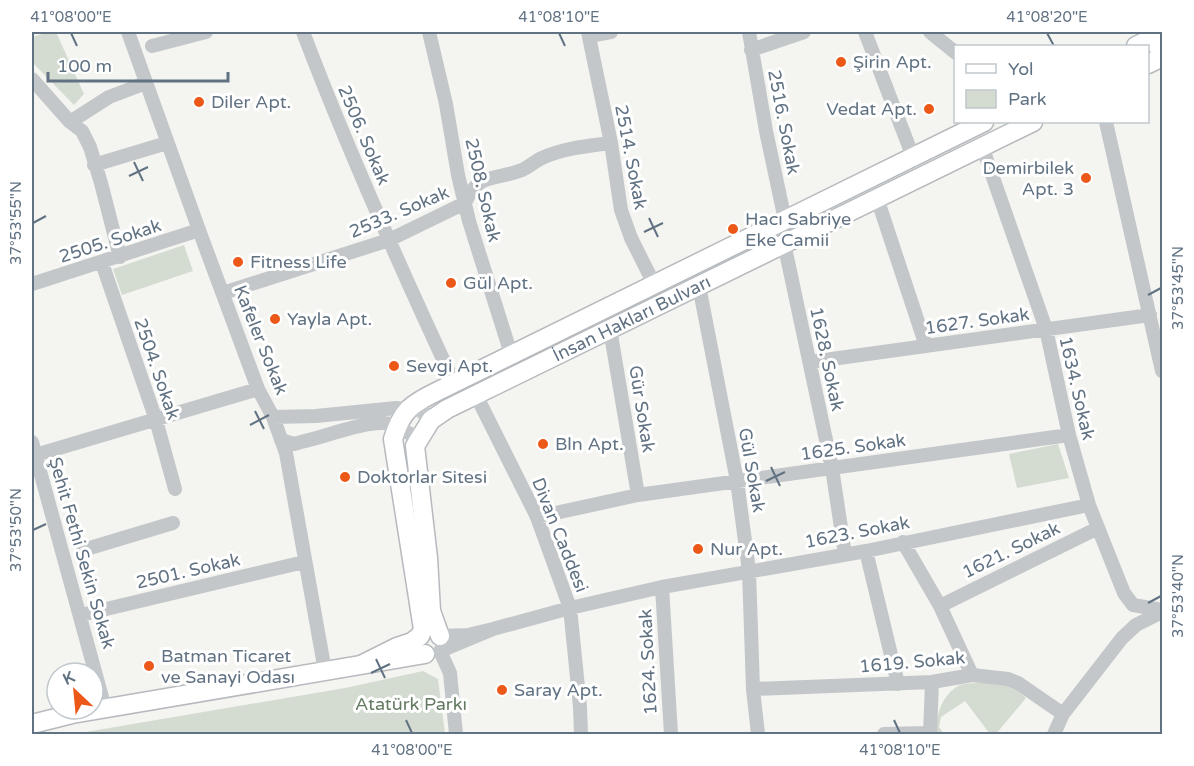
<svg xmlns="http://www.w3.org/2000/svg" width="1194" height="766" viewBox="0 0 1194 766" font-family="'Varela Round',sans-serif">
	<rect width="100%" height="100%" fill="#f4f4f0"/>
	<path fill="#d4dcd1" d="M49,32H56L84,94L74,105L32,62V37Z
		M184,245L193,271L122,295L113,269Z
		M1058,444L1069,478L1017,488L1009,454Z
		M423,671L438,679L445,734H74L345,688Z
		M1008,682L1026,698L996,734H990L965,701L941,717L939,727L944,734H937C935,716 942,694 960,685C967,682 998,683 1008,682Z"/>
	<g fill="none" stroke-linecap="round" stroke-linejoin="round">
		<defs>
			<g id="major">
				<path d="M1152,32L1155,43L1162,52"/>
				<path d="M1136,46L1155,37L1159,32"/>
				<path d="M1148,64L1162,57"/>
				<path id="s1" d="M440,636L431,611L428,558L415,446L431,420L447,409L1033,122"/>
				<path d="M363,664L397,647L412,642L420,636L423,629L393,439C402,410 411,404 438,391L984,122"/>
				<path d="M32,724L72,714L425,654"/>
			</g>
		</defs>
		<use href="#major" stroke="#b6babe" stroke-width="21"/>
		<path stroke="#c3c7ca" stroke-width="14" d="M128,32L199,230L258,389L273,417L286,453L325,671
			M303,32C348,151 400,267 454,383
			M429,32L446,104L458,175L469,221L511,354
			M588,32L611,143L621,210L631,238L654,284
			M749,32L766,131L785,220
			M865,32L913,157
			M930,32L956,53
			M589,36L611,32
			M152,46L206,32
			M751,50L804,32
			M32,79L70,122L82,131L90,147L101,183L120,257
			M70,122L109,97L146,83
			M1106,122L1162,371
			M982,146L1046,329L1069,435L1089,505L1124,593L1133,605L1162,610
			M94,165L167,143
			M877,198L926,346
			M784,243L832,468L845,554
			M102,263L156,420L175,489
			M32,284L199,230
			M699,286L737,481L749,571L753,689L758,734
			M223,293L389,240L465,203C479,171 495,181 522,170C529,167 535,161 542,158C564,148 588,146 611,143
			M610,329L638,495
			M810,362L1150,315
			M476,395L537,517L570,608L580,707L581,734
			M273,417L316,416L396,408L420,410L431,420
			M281,440L294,444L301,442C324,437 362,422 384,423C397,424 407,434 419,438
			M32,442L105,708
			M32,456L258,389
			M537,517L638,495L1069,435
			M903,542L940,606L972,675
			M83,550L173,523
			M866,551L898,684
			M662,587L671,734
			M940,606L1098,528
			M81,615L304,562
			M493,629L570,608L662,587L866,551L1089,505
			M440,636L468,635L493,629L440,651L450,673L456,734
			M753,689L932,682L972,675L1008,679L1018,683L1063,714
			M884,734L930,733
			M930,734L932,682
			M1054,734L1063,714L1122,638L1136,625L1162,612"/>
		<use href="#major" stroke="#fff" stroke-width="18"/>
	</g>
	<path fill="none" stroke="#617283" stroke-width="2" d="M71,33L77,46M559,33L565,46M1047,33L1054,46M134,162L143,181M129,176L148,167M649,218L658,237M33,223L46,216M644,232L663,223M1148,295L1161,288M255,411L264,429M250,425L269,415M771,467L780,486M766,481L785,472M33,530L46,524M1148,603L1161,596M376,659L385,678M371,673L390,664M406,720L412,733M894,720L900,733"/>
	<g fill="#ec5818" stroke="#fff" stroke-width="2">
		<circle cx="841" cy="62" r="6"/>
		<circle cx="199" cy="102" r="6"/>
		<circle cx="929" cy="109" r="6"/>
		<circle cx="1086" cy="178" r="6"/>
		<circle cx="733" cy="229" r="6"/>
		<circle cx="238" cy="262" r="6"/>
		<circle cx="451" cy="283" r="6"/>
		<circle cx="275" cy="319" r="6"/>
		<circle cx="394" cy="366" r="6"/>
		<circle cx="543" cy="444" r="6"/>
		<circle cx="345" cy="477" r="6"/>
		<circle cx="698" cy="549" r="6"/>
		<circle cx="149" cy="666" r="6"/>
		<circle cx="502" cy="690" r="6"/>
	</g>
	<g text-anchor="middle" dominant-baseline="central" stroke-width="6" stroke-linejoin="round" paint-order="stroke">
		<g font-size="18" fill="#617283" stroke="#fff" text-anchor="start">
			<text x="853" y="62">Şirin Apt.</text>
			<text x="211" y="102">Diler Apt.</text>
			<text x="917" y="109" text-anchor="end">Vedat Apt.</text>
			<text x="1074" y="168" text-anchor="end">Demirbilek<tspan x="1074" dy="21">Apt. 3</tspan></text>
			<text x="745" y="219">Hacı Sabriye<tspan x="745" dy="21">Eke Camii</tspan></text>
			<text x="250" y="262">Fitness Life</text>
			<text x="463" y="283">Gül Apt.</text>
			<text x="287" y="319">Yayla Apt.</text>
			<text x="406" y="366">Sevgi Apt.</text>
			<text x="555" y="444">Bln Apt.</text>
			<text x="357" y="477">Doktorlar Sitesi</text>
			<text x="710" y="549">Nur Apt.</text>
			<text x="161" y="656">Batman Ticaret<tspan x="161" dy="21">ve Sanayi Odası</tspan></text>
			<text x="514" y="690">Saray Apt.</text>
		</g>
		<g font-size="18" fill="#617283" stroke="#fff">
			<text transform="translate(784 122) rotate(79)">2516. Sokak</text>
			<text transform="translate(364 135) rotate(67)">2506. Sokak</text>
			<text transform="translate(631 157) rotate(79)">2514. Sokak</text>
			<text transform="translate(483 190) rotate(77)">2508. Sokak</text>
			<text transform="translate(399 212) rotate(-23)">2533. Sokak</text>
			<text transform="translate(110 241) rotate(-18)">2505. Sokak</text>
			<text stroke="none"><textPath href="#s1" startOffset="448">İnsan Hakları Bulvarı</textPath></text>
			<text transform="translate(977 321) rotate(-8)">1627. Sokak</text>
			<text transform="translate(261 340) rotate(68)">Kafeler Sokak</text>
			<text transform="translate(827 359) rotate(78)">1628. Sokak</text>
			<text transform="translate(157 369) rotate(71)">2504. Sokak</text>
			<text transform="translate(1077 388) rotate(77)">1634. Sokak</text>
			<text transform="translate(642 409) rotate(81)">Gür Sokak</text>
			<text transform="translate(853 447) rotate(-8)">1625. Sokak</text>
			<text transform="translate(752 470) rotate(80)">Gül Sokak</text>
			<text transform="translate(857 532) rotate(-11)">1623. Sokak</text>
			<text transform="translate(560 535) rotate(68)">Divan Caddesi</text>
			<text transform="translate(1011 550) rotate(-26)">1621. Sokak</text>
			<text transform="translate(82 553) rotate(74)">Şehit Fethi Sekin Sokak</text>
			<text transform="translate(188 571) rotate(-13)">2501. Sokak</text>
			<text transform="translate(648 662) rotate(-93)">1624. Sokak</text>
			<text transform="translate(912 662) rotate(-5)">1619. Sokak</text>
		</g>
		<g font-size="18" fill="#647a61" stroke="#fff">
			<text x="411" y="704">Atatürk Parkı</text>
		</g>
	</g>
	<rect width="1194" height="766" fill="none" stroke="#ffffff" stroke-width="66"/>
	<rect x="954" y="45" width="195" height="78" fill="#ffffff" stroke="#c0c7cd" stroke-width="1.5"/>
	<rect x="966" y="64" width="30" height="9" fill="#ffffff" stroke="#c0c7cd" stroke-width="1.5"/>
	<text x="1008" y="75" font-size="18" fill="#617283">Yol</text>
	<rect x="966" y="90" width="30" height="18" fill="#d4dcd1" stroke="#c0c7cd" stroke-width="1.5"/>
	<text x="1008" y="105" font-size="18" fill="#617283">Park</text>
	<g transform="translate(75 691) rotate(334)"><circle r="28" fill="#ffffff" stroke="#c0c7cd" stroke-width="1.5"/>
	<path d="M0-4.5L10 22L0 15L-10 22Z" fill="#ec5818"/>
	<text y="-9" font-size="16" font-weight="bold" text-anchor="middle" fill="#617283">K</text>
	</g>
	<path d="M48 72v9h180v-9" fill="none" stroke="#617283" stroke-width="3"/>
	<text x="57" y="72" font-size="18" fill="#617283" stroke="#ffffff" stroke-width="4.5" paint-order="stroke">100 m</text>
	<rect x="33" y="33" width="1128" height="700" fill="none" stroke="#617283" stroke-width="2"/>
	<g font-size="15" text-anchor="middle" fill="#617283">
		<text x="71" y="22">41°08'00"E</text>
		<text x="559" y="22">41°08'10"E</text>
		<text x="1047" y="22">41°08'20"E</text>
		<text transform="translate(16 223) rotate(-90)" y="5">37°53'55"N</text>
		<text transform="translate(1178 288) rotate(-90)" y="5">37°53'45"N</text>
		<text transform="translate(16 530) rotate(-90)" y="5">37°53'50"N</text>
		<text transform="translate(1178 596) rotate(-90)" y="5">37°53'40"N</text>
		<text x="412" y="755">41°08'00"E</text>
		<text x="900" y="755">41°08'10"E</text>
	</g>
</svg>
